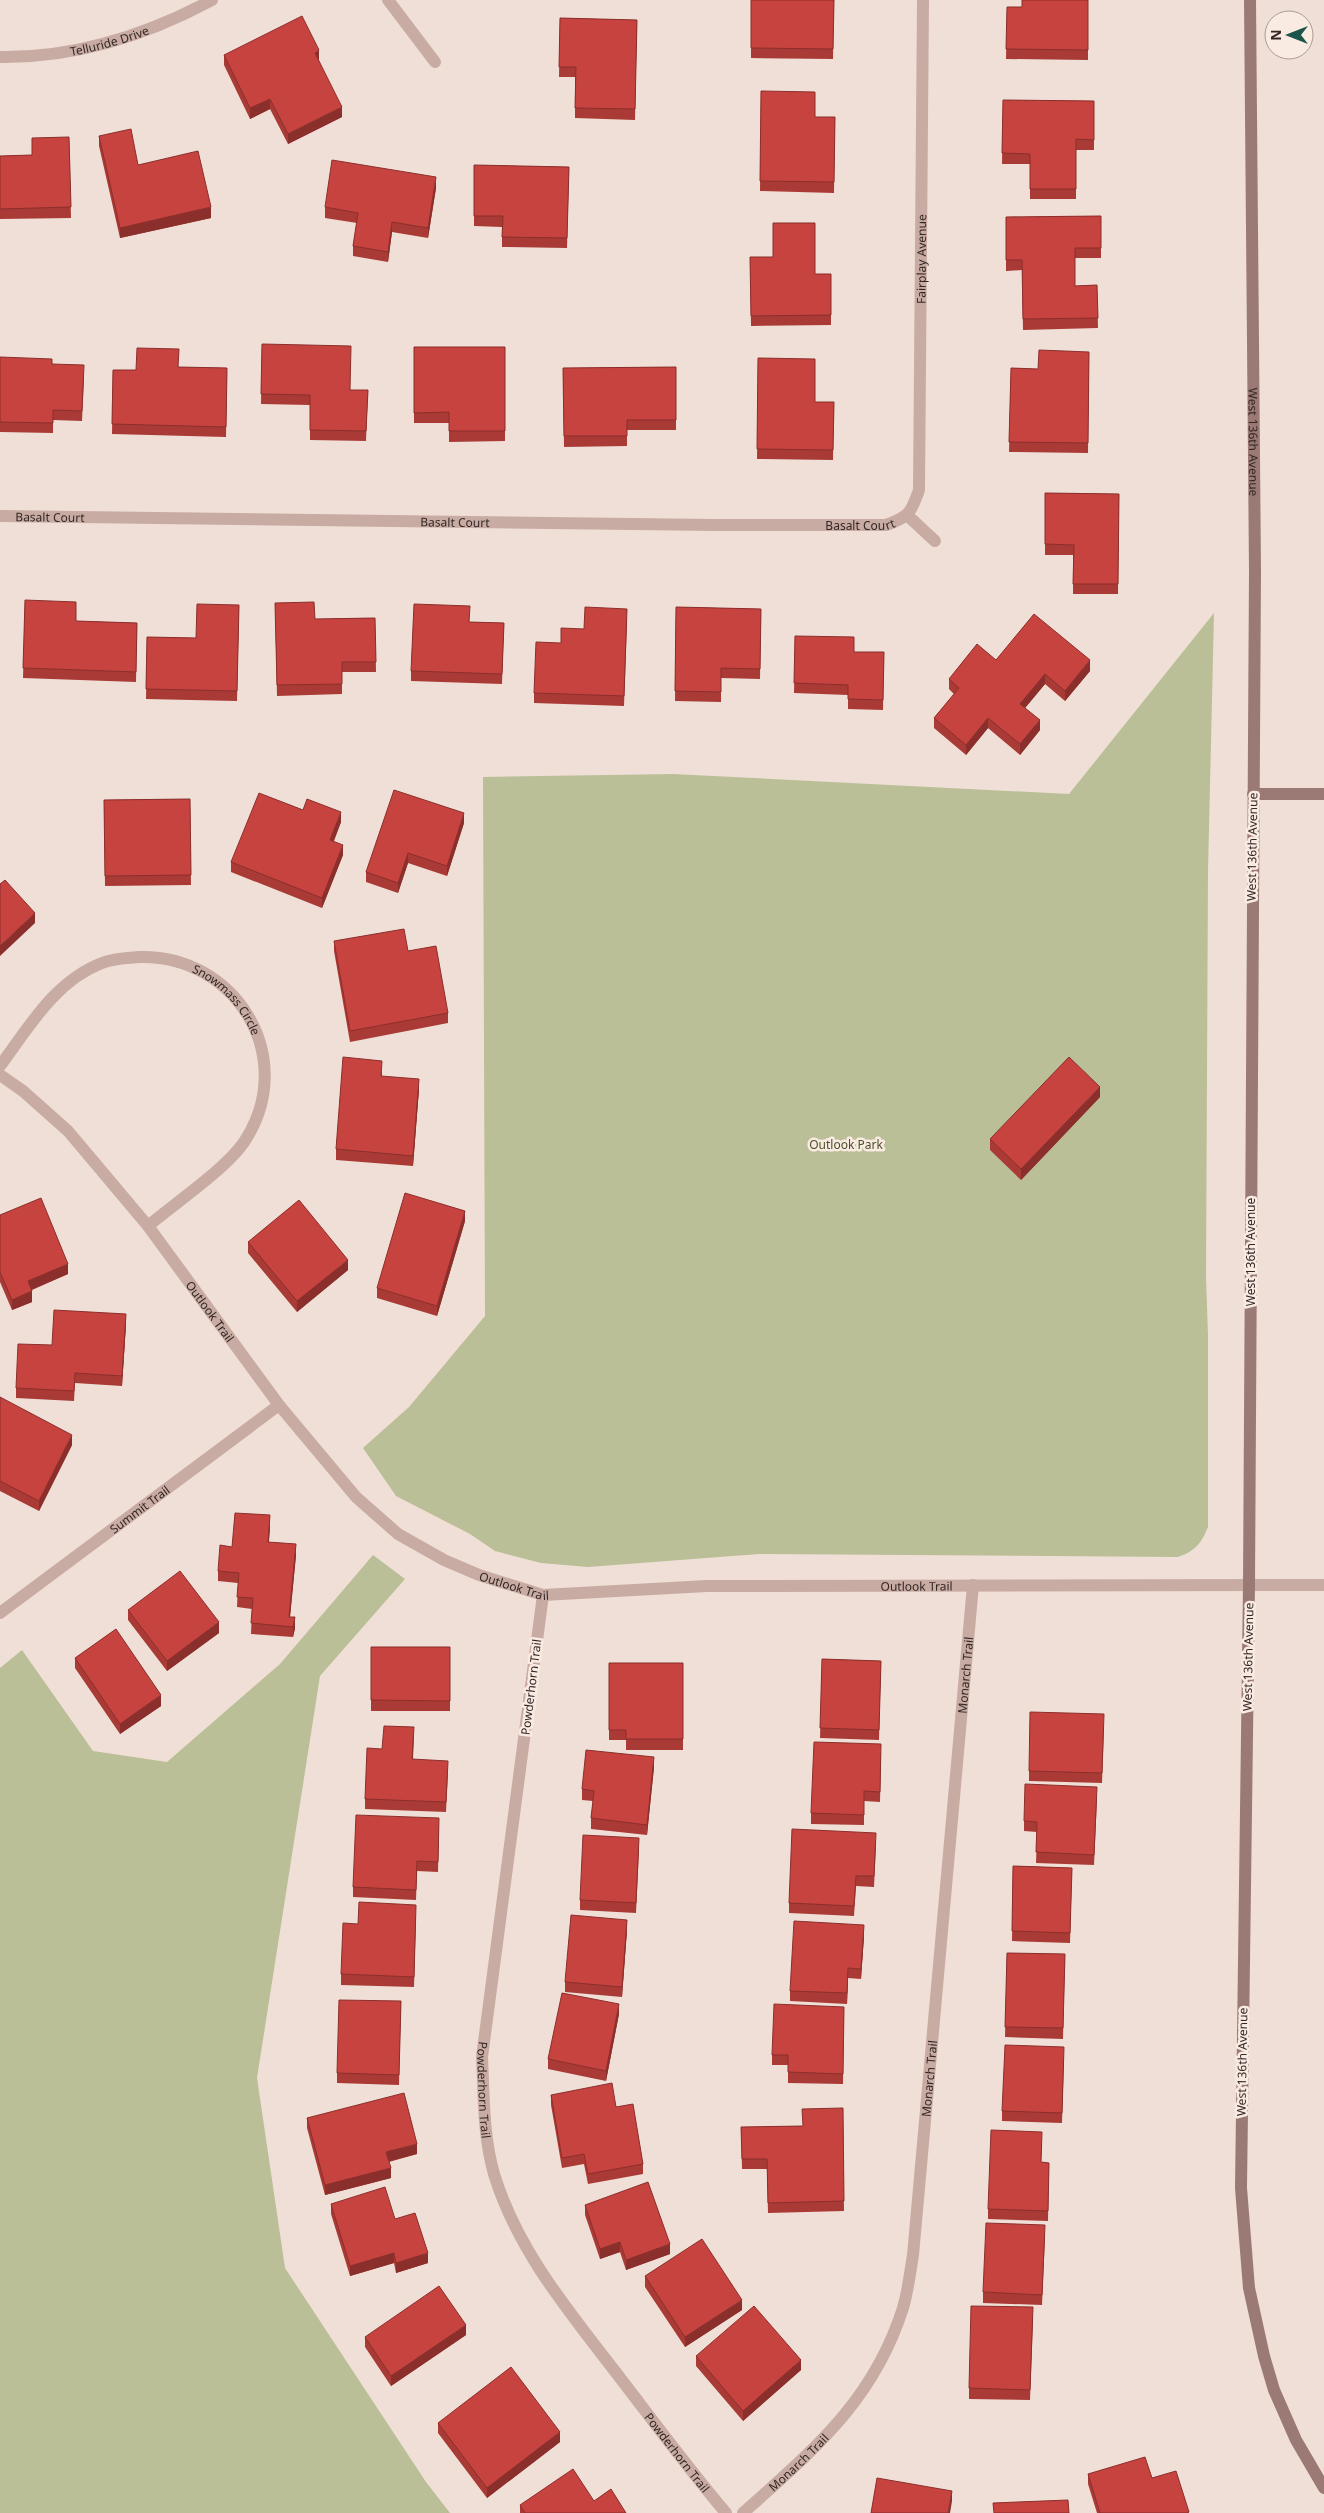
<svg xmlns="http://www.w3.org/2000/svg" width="1324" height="2513" viewBox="0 0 1324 2513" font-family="'Noto Sans',sans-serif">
	<rect width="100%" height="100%" fill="#f0dfd6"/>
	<path fill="#babf97" d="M1214,613L1208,871L1206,1277L1208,1336V1527C1201,1544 1195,1551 1178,1557L759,1554L588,1567L541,1563L495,1551L470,1534L396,1496L363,1448L409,1407L485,1316L483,777L673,774L1069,794Z
		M373,1555L405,1579L320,1676L257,2078L285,2268L426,2482L450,2513H0V1668L22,1650L93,1751L167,1762L280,1664Z"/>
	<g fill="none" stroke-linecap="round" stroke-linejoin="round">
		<g stroke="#c8aca3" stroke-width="12">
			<path d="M388,0L435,62"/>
			<path id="s1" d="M0,57C75,58 147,35 212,0"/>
			<path d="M907,515L935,541"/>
			<path id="s2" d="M0,516L714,525H886C909,517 911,513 919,490L923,0"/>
			<path id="s3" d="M0,1066C29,1027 55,981 102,963C114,958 126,958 139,957C235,954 298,1056 246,1139C229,1167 175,1203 148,1226"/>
			<path id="s4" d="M0,1075L23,1091L68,1131L148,1226L279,1405L356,1497L398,1534L444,1560L479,1575L543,1595L707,1586L1324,1585"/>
			<path id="s5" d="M543,1595L482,2057C484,2096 483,2136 494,2174C517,2249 567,2309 614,2370C651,2418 687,2467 726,2513"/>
			<path id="s6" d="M0,1613L279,1405"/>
			<path id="s7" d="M743,2513C813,2450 873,2402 903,2308C908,2291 910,2273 913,2255L973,1585"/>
		</g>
		<g stroke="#9b7a75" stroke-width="12">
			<path id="s8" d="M1250,0L1255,571L1249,1585L1241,2188L1249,2288L1264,2356L1274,2390L1296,2440L1324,2488"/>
			<path d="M1253,794H1324"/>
		</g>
	</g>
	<path fill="#aa3a36" d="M751,0H834L833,59L751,58Z
		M1088,0V60L1006,59L1007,7H1022Z
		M560,18L637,20L635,120L575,118V77H559Z
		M224,55L319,60V61L342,117L288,144L270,109L250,119L224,65Z
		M761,91L815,117H835L834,193L760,191Z
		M1003,100L1094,101V150H1076V199H1030V164H1002Z
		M99,136L138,165L211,218L120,238L99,146Z
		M69,137L71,218L0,219V156L32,155Z
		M474,165L569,167L567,248L502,247V227L474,226Z
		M436,188L428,238L392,232L388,262L353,256V246L357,223L325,218V207Z
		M1101,216V258H1075V286L1097,285L1098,328L1023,330L1022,270L1006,271V217Z
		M750,257L815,274H831V325L751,326Z
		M262,344L351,390H368L366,441L310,440V405L261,404Z
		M414,347H505V441L449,442V423H414Z
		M1089,352L1088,453L1009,452L1011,368L1038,369Z
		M0,357L52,364L84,375L82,421L53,420V433L0,432Z
		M758,358L815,402H834L833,460L757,459Z
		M179,367L227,368L226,437L112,434L113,370H136Z
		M676,367V430H627V446L564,447L563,368Z
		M1045,493L1119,494L1118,594H1073V555H1045Z
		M25,600L76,621L137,623L136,682L23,678Z
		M275,603L315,619L375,618L376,672H342V694L277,696Z
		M239,605L237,701L146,699L147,637L196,638Z
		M676,607L761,609L760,679L721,678V702L675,701Z
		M627,619L624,706L534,703V693L561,643L584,629Z
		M469,622L504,623L502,684L411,681V671Z
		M795,636L854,652H884L883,710L848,709V695L794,693Z
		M996,660L1090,671L1065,701L1045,684L1025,708L1040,730L1020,755L988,728L966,755L934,728V718L954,694L949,689V679Z
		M190,799L191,885L105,886L104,800Z
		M303,810L341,822L334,841L343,855L322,908L231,872V862Z
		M464,823L447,876L408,863L398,893L366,882V872Z
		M334,941L448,1013V1023L350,1042L334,951Z
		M382,1071V1076L419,1089L413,1166L336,1160V1149Z
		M1100,1097L1021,1180L990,1150V1139Z
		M0,1215L68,1274L32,1290V1302L12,1310L0,1282Z
		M465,1221L437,1316L377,1298V1288Z
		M248,1242L348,1270L297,1312L248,1253Z
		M126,1324L122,1386L75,1383L74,1401L16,1398V1388L52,1345Z
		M0,1397L72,1445L39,1511L0,1491Z
		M270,1526L269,1542L296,1555L290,1617L295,1628L293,1637L251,1634L252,1609L237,1607L238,1583L218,1581V1571L232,1547Z
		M128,1610L219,1633L167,1671L128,1620Z
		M371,1647H450V1711H371Z
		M75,1658L161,1706L120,1734L75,1668Z
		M822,1659L881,1661L879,1740L820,1738Z
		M609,1663H683V1750H626V1740H609Z
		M1104,1724L1102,1783L1029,1781V1771Z
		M414,1737L413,1759L448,1771L446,1812L365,1809V1799L382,1749Z
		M881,1754L880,1802L864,1801V1825L811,1824V1813Z
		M654,1767L647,1835L591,1829V1818L593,1801L582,1800V1789Z
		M1097,1797L1094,1865L1036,1863L1037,1832L1024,1831V1821Z
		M439,1828L438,1872L417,1871L416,1900L353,1897V1887Z
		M876,1843L874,1887L856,1886L854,1916L789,1913V1903Z
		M639,1848L636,1913L580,1910V1900Z
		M1013,1866L1072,1868L1070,1943L1012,1941Z
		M416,1915L414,1987L341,1985V1974L358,1924Z
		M627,1930L622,1997L565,1992V1982Z
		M864,1936L861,1979L848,1978L847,2004L790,2001V1991Z
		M1007,1953L1065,1954L1063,2039L1005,2037Z
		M401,2001L399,2085L337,2083V2073Z
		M844,2007L843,2084L788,2083V2065H772V2055Z
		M619,2014L606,2081L548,2069V2059Z
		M1064,2057L1062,2123L1002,2121V2111Z
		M551,2095L616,2107L643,2164V2174L588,2184L584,2164L562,2168L551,2105Z
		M843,2108L844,2211L768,2213L767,2169H742L741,2127L803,2126Z
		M307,2118L417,2154L389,2162L391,2178L325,2195L307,2128Z
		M1042,2142L1041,2162L1049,2163L1048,2221L988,2219V2209Z
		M331,2204L395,2219L428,2263L396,2273L394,2263L350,2276L331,2214Z
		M585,2205L670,2254L626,2270L620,2252L600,2259L585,2215Z
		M1045,2235L1042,2305L983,2303V2292Z
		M645,2276L742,2310L685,2347L645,2287Z
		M1033,2317L1030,2400L969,2399V2388Z
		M466,2335L391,2386L365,2347V2337Z
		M696,2356L801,2370L743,2421L696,2366Z
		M438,2423L560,2442L487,2498L438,2433Z
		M1088,2474L1152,2478L1189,2513H1097L1088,2484Z
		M594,2501L626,2513H520V2505Z"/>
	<path fill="#8b2f2c" d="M319,50V60L315,63V53Z
		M270,99V109L250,119V108Z
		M342,107V117L288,144V134Z
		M436,177V188L428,238V228Z
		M211,207V218L120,238V228Z
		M392,222V232L388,262V252Z
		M1090,660V671L1065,701V691Z
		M1045,674V684L1020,714V704Z
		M988,718V728L966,755V745Z
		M1040,720V730L1020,755V744Z
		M341,812V822L330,850V840Z
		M464,813V823L447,876V866Z
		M343,845V855L322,908V898Z
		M408,853V863L398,893V883Z
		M35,913V923L0,956V946Z
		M419,1079V1089L413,1166V1156Z
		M1100,1087V1097L1021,1180V1169Z
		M465,1211V1221L437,1316V1306Z
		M348,1260V1270L297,1312V1301Z
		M68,1264V1274L28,1291V1281Z
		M32,1291V1302L12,1310V1300Z
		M126,1314V1324L122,1386V1376Z
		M72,1435V1445L39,1511V1501Z
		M270,1515V1526L268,1552V1542Z
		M296,1544V1555L289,1627V1617Z
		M295,1617V1628L293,1637V1627Z
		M219,1622V1633L167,1671V1661Z
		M161,1695V1706L120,1734V1724Z
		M654,1757V1767L647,1835V1825Z
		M627,1920V1930L622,1997V1987Z
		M864,1925V1936L861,1979V1969Z
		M848,1968V1978L847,2004V1993Z
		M619,2004V2014L606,2081V2071Z
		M417,2144V2154L386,2162V2152Z
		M391,2168V2178L325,2195V2185Z
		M620,2242V2252L600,2259V2249Z
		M670,2244V2254L626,2270V2260Z
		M394,2253V2263L350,2276V2266Z
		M428,2253V2263L396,2273V2263Z
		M742,2300V2310L685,2347V2337Z
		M466,2325V2335L391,2386V2376Z
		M801,2360V2370L743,2421V2411Z
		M560,2432V2442L487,2498V2488Z
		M952,2491V2501L950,2513H948Z"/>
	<path fill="#c6433f" stroke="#8b2f2c" d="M751,0H834L833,49L751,48Z
		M1022,0H1088V50L1006,49L1007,7H1022Z
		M302,16L319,50L315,53L342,107L288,134L270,99L250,108L224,55Z
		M560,18L637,20L635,109L575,108L576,67H559Z
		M761,91L815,92V117H835L834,182L760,181Z
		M1003,100L1094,101V140L1076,139V189H1030V154L1002,153Z
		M131,129L138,165L198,151L211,207L120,228L99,136Z
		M69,137L71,207L0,209V156L32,155V138Z
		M332,160L436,177L428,228L392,222L388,252L353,246L358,213L325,207Z
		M474,165L569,167L567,238L502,237L503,216H474Z
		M1101,216V248H1075V286L1097,285L1098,318L1023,319L1022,260H1006V217Z
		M773,223H815V274H831V315L751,316L750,257H773Z
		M262,344L351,346L350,390H368L366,431L310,430V395L261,394Z
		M414,347H505V431H449V412L414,413Z
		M137,348L179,349L178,367L227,368L226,427L112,424L113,370H136Z
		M1039,350L1089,352L1088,443L1009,442L1011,368L1038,369Z
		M0,357L52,359V364L84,365L82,411L53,410V423L0,422Z
		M758,358L815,359V402H834L833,450L757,449Z
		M676,367V420H627V436H564L563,368Z
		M1045,493L1119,494L1118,584H1073L1074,545L1045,544Z
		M25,600L76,602V621L137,623L136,672L23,668Z
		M314,602L315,619L375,618L376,662H342V684L277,685L275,603Z
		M197,604L239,605L237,691L146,689L147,637L196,638Z
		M414,604L470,606L469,622L504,623L502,674L411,671Z
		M585,607L627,609L624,696L534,693L536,642L561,643V628L584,629Z
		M676,607L761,609L760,669L721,668V692L675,691Z
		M1034,614L1090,660L1065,691L1045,674L1020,704L1040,720L1020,744L988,718L966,745L934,718L959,688L949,679L977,644L996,660Z
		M795,636L854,637V652H884L883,700L848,699V685L794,683Z
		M394,790L464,813L447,866L408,853L398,883L366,872Z
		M259,793L303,810L307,799L341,812L330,840L343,845L322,898L231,862Z
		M190,799L191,875L105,876L104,800Z
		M5,880L35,913L0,946V884Z
		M404,929L408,951L436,946L448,1013L350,1031L334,941Z
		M343,1057L382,1061L381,1076L419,1079L413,1156L336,1149Z
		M1069,1057L1100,1087L1021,1169L990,1139Z
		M405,1193L465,1211L437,1306L377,1288Z
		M41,1198L68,1264L28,1281L32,1291L12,1300L0,1272V1215Z
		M299,1200L348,1260L297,1301L248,1242Z
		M54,1310L126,1314L122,1376L75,1373L74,1391L16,1388L18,1344L52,1345Z
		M0,1397L72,1435L39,1501L0,1481Z
		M235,1513L270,1515L268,1542L296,1544L289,1617H295L293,1627L251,1623L253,1598L237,1597L239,1573L218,1571L220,1545L232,1547Z
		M180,1571L219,1622L167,1661L128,1610Z
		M116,1629L161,1695L120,1724L75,1658Z
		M371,1647H450V1701L371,1700Z
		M822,1659L881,1661L879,1730L820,1728Z
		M609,1663H683V1739H626V1730H609Z
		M1030,1712L1104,1714L1102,1773L1029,1771Z
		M384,1726L414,1727L412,1759L448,1761L446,1802L365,1799L367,1748L382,1749Z
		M814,1742L881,1744L880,1792L864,1791V1815L811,1813Z
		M586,1750L654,1757L647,1825L591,1818L594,1791L582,1789Z
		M1025,1784L1097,1787L1094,1855L1036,1852L1037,1822L1024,1821Z
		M356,1815L439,1818L438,1862L417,1861L416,1890L353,1887Z
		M792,1829L876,1833L874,1876H856L854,1906L789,1903Z
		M583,1835L639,1838L636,1903L580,1900Z
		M1013,1866L1072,1868L1070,1933L1012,1931Z
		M359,1902L416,1905L414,1977L341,1974L343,1923L358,1924Z
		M571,1915L627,1920L622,1987L565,1982Z
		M794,1921L864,1925L861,1969L848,1968L847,1993L790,1991Z
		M1007,1953L1065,1954L1063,2028L1005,2027Z
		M562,1993L619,2004L606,2071L548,2059Z
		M339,2000L401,2001L399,2075L337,2073Z
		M774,2004L844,2007L843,2074L788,2072V2055H772Z
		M1005,2045L1064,2047L1062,2113L1002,2111Z
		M612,2083L616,2107L633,2104L643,2164L588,2174L584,2154L562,2158L551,2095Z
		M404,2093L417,2144L386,2152L391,2168L325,2185L307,2118Z
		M843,2108L844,2201L768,2203L767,2159H742L741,2127L803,2126L802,2109Z
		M991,2130L1042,2132L1041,2162L1049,2163L1048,2211L988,2209Z
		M648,2182L670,2244L626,2260L620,2242L600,2249L585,2205Z
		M385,2187L395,2219L415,2213L428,2253L396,2263L394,2253L350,2266L331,2204Z
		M986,2223L1045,2225L1042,2295L983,2292Z
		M702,2239L742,2300L685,2337L645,2276Z
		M439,2286L466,2325L391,2376L365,2337Z
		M754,2306L801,2360L743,2411L696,2356Z
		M971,2306L1033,2307L1030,2390L969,2388Z
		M511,2367L560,2432L487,2488L438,2423Z
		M1145,2457L1152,2478L1176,2471L1189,2512L1187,2513H1100L1088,2474Z
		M573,2469L594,2501L611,2489L626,2513H525L520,2505Z
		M877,2478L952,2491L948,2513H871Z
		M1068,2500L1069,2513H994L993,2503Z"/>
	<g text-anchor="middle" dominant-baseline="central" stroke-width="5" stroke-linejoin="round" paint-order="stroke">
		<g font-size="12" fill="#332625" stroke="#f9eae2">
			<text stroke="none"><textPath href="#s1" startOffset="111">Telluride Drive</textPath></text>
			<text stroke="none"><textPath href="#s2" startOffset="1168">Fairplay Avenue</textPath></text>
			<text stroke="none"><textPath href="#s8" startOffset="442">West 136th Avenue</textPath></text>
			<text stroke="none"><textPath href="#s2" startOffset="50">Basalt Court</textPath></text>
			<text stroke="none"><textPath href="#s2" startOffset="455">Basalt Court</textPath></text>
			<text stroke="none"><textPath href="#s2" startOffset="860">Basalt Court</textPath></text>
			<text transform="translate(1252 847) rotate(-89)">West 136th Avenue</text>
			<text stroke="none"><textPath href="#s3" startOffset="288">Snowmass Circle</textPath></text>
			<text transform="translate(1250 1252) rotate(-90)">West 136th Avenue</text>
			<text stroke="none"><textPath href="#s4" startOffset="318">Outlook Trail</textPath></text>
			<text stroke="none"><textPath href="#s6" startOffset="174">Summit Trail</textPath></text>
			<text stroke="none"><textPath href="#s4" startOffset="738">Outlook Trail</textPath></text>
			<text stroke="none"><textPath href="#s4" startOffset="1142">Outlook Trail</textPath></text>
			<text transform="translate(1248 1657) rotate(-89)">West 136th Avenue</text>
			<text stroke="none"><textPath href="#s7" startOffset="900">Monarch Trail</textPath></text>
			<text transform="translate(531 1687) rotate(-83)">Powderhorn Trail</text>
			<text transform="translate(1242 2062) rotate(-89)">West 136th Avenue</text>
			<text stroke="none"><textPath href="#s7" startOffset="495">Monarch Trail</textPath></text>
			<text stroke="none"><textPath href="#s5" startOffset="499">Powderhorn Trail</textPath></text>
			<text stroke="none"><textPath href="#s5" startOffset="919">Powderhorn Trail</textPath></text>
			<text stroke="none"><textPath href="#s7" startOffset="75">Monarch Trail</textPath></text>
		</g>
		<g font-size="12" fill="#4b5129" stroke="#f9eae2">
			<text x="846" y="1144">Outlook Park</text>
		</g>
	</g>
	<g transform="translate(1289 35) rotate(270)"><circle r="24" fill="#f9eae2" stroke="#aa9c96"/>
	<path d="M0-4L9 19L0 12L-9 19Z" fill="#1b544b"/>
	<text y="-8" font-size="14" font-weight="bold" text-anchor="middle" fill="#332625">N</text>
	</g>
</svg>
